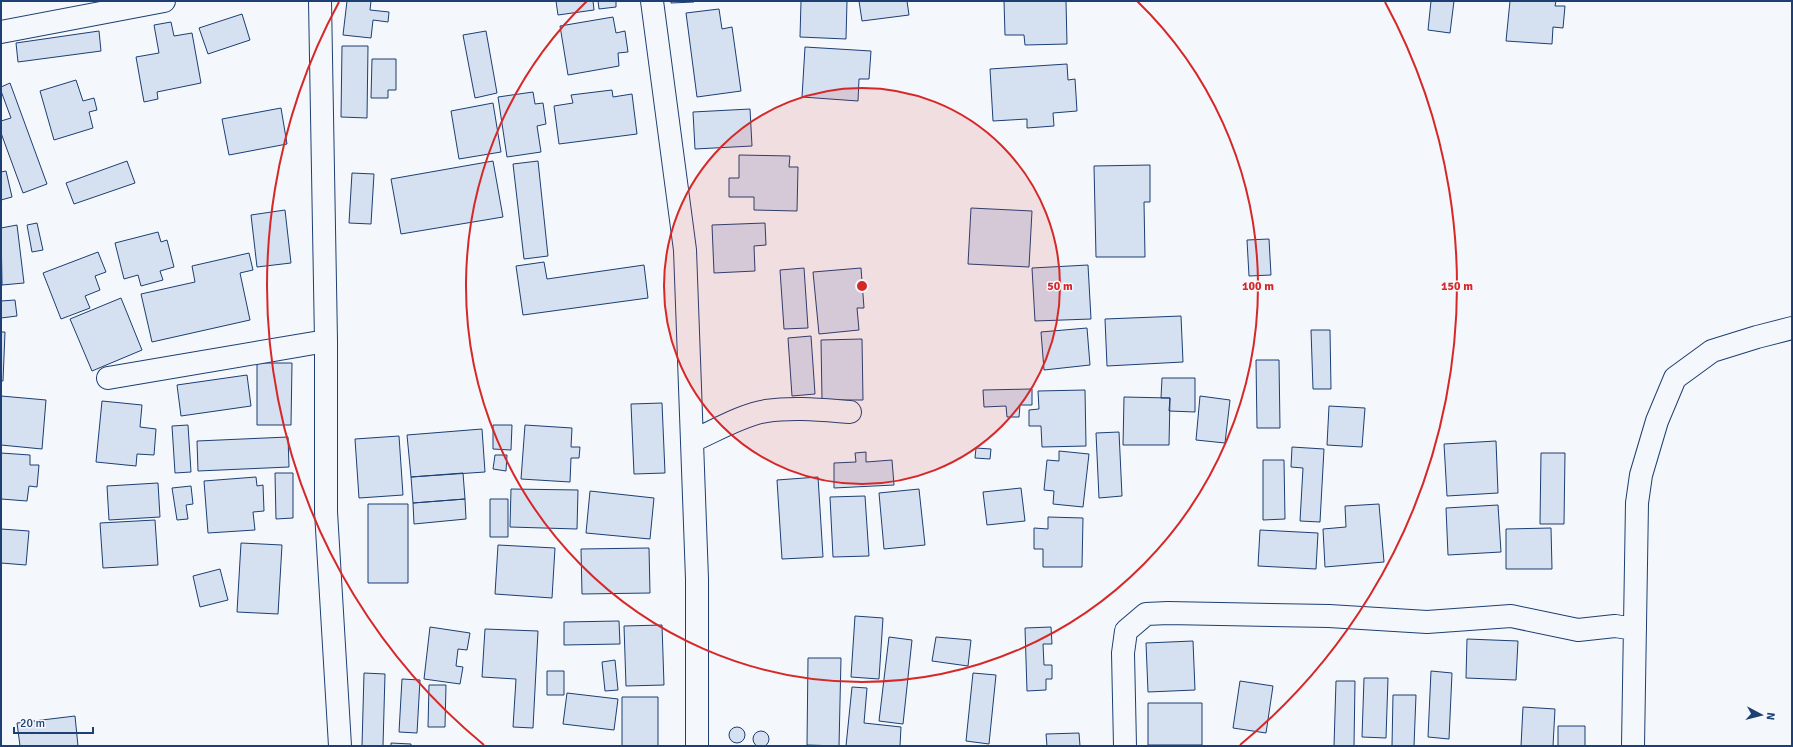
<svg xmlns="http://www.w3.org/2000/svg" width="1793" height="747" viewBox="0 0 1793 747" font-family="Signika,sans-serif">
	<rect width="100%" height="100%" fill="#f4f7fb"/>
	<path fill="#d5e0f0" stroke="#1d3f73" d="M347,1H371L370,10L389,12L388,22L373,20L371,38L343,35Z
		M556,1H593L594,10L558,15Z
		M598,1H616V7L599,9Z
		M671,1H694V2L671,3Z
		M801,1H847L846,39L800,37Z
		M859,1H907L909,15L862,21Z
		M1004,1H1066L1067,44L1025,45L1024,35H1005Z
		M1431,1H1454L1450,33L1428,30Z
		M1510,1H1556L1555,6H1565L1563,28L1553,27L1552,44L1506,41Z
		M719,9L722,29L732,27L741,91L697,97L686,13Z
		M242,14L250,40L208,54L199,28Z
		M613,17L616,33L625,31L628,52L618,53L619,66L568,75L560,26Z
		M171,22L174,36L192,33L201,83L157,92L158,99L144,102L136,57L159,53L154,25Z
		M99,31L101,51L18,62L16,43Z
		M486,31L497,93L475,98L463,35Z
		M342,46H368L367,118L341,117Z
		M805,47L871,51L869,79H859L858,101L802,97Z
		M372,59H396V90H388V98H371Z
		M1067,64L1068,80L1075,79L1077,111L1053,113L1054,126L1027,128V119L993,121L990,69Z
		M76,80L83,101L94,98L97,110L89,112L93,128L54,140L40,91Z
		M10,83L47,184L23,193L1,133V121L11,118L1,91V87Z
		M612,90L613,97L632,94L637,134L559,144L554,106L573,103L571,95Z
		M533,92L535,104L543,103L546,124L537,126L541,152L507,157L498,97Z
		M493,103L501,152L459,159L451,111Z
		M281,108L287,144L229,155L222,119Z
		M750,109L752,146L695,149L693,112Z
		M739,155L790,156L789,167H798L797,211L754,210V197H729V178H739Z
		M127,161L135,183L74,204L66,183Z
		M493,161L503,217L401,234L391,179Z
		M538,161L548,256L524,259L513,164Z
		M1150,165V202H1144L1145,257H1096L1094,166Z
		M6,171L12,197L1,200V172Z
		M352,173L374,174L371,224L349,223Z
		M971,208L1032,211L1029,267L968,264Z
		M285,210L291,263L257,267L251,215Z
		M37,223L43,250L32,252L27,225Z
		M765,223L766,245L754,246L755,271L714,273L712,225Z
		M17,225L24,283L2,285L1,228Z
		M158,232L161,242L167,240L174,267L160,271L163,280L141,286L138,275L124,279L115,243Z
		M1269,239L1271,275L1249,276L1247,240Z
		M98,252L106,272L95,276L100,290L85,296L90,308L61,319L43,273Z
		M249,253L253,270L240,273L250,320L152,342L141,294L195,282L192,266Z
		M544,262L547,279L644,265L648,298L523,315L516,266Z
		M1088,265L1091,319L1035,321L1032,268Z
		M804,268L808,328L784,329L780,270Z
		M861,268L864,308H857L859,330L819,334L813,272Z
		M121,298L142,350L92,371L70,319Z
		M15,300L17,316L1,318V301Z
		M1181,316L1183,362L1107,366L1105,319Z
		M1087,328L1090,365L1044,370L1041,332Z
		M1311,330H1330L1331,389H1313Z
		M1,332H5L3,381H1Z
		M811,336L815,394L792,396L788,338Z
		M862,339L863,400H822L821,340Z
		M1256,360H1279L1280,428H1257Z
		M257,363H292L291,425H257Z
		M247,375L251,406L181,416L177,385Z
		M1162,378H1195V412L1169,411L1170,398H1161Z
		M1032,389V405H1020L1019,417H1007L1006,406L984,407L983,390Z
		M1085,390L1086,446L1042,447L1041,426H1029V410L1039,409L1038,391Z
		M1,396L46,400L42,449L1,445Z
		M1200,396L1230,400L1225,443L1196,440Z
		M1124,397L1170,398L1169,445H1123Z
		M102,401L142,405L140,427L156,429L154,455L137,454L136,466L96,462Z
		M662,403L665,473L634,474L631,404Z
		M1329,406L1365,408L1362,447L1327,445Z
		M188,425L191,472L175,473L172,426Z
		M493,425H512L511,450L493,449Z
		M525,425L572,428L571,447H580L579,458H571L570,482L521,479Z
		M482,429L485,472L411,477L407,435Z
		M1119,432L1122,496L1099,498L1096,433Z
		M399,436L403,495L359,498L355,439Z
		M288,437L289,467L198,471L197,441Z
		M1496,441L1498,493L1447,496L1444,444Z
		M1292,447L1324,449L1320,522L1300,521L1303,468L1291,467Z
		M976,448L991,449L990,459L975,458Z
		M1059,451L1089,454L1083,507L1053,504L1054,491L1044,490L1047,460L1059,461Z
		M866,452V462L892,460L894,485L834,488V463L856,462L855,453Z
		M1,453L30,455V465H39L37,487L29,486L27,501L1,499Z
		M1541,453H1565L1564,524H1540Z
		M495,455H507L506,471L493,469Z
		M1263,460H1284L1285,519L1263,520Z
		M275,473H293V518L276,519Z
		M463,473L465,499L413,503L411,477Z
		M256,477L257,486L263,485L264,511L253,512L255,530L208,533L204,481Z
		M818,477L823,557L782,559L777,480Z
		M158,483L160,517L109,520L107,486Z
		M191,486L193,504L186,505L188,519L177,520L172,488Z
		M1021,488L1025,521L987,525L983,492Z
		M511,489L578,490L577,529L510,527Z
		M919,489L925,545L884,549L879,493Z
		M590,491L654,498L650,539L586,533Z
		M865,496L869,556L833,557L830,497Z
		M465,499L466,519L414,524L413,503Z
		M490,499H508V537H490Z
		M368,504H408V583H368Z
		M1379,504L1384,562L1325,567L1323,529L1346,527L1345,506Z
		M1498,505L1501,552L1448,555L1446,508Z
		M1048,517L1083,518L1082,567H1043V549H1034V528L1048,529Z
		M155,520L158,565L103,568L100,523Z
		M1551,528L1552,569H1506V529Z
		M1,529L29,531L26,565L1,563Z
		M1260,530L1318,533L1316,569L1258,566Z
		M241,543L282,545L278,614L237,612Z
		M498,545L555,548L552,598L495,594Z
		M649,548L650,593L582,594L581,549Z
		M220,569L228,600L200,607L193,576Z
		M855,616L883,618L879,679L851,677Z
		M619,621L620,644L564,645V622Z
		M662,625L664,685L626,686L624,626Z
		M430,627L470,633L467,650L458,649L456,666L463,667L460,684L424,679Z
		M1051,627L1052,644H1043L1044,665H1052V679H1046V690L1027,691L1025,628Z
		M485,629L538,631L533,728L513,727L516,679L482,677Z
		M889,637L912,640L903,724L879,721Z
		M936,637L971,640L968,666L932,661Z
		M1467,639L1518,641L1516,680L1466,678Z
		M1193,641L1195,690L1148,692L1146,643Z
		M808,658H841L839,746L807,745Z
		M615,660L618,690L605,691L602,662Z
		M547,671H564V695H547Z
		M1431,671L1452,673L1449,739L1428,737Z
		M364,673L385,674L383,746H362Z
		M973,673L996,675L989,744L966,741Z
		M1364,678H1388L1386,738L1362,737Z
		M402,679L420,680L417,733L399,732Z
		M1240,681L1273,686L1266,733L1233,728Z
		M1336,681H1355L1354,746H1334Z
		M429,685H446L445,727H428Z
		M852,687L867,688L864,723L901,727L900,746H846Z
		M567,693L618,699L614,730L563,724Z
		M1393,695H1416L1414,746H1392Z
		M622,697H658V746H622Z
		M1148,703H1202V745H1148Z
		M1523,707L1555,709L1553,746H1521Z
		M75,716L78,746H20L17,723Z
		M1558,726H1585V746H1558Z
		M729 735a8 8 0 1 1 16 0a8 8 0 1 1-16 0Z
		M753 739a8 8 0 1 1 16 0a8 8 0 1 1-16 0Z
		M1079,733L1080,746H1047L1046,734Z
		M391,743L411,744V746H391Z"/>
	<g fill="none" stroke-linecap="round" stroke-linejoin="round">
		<defs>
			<path id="street" d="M320,1L326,341V512L340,746
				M652,1L685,250L697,579V746
				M1,32L164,1
				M108,378L326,341
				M692,441C713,432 744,414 766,411C794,407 822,410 850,412
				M1125,746L1123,653L1126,631L1146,614L1168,613L1329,616L1427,622L1511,616L1578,630L1615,626L1635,629
				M1633,746L1637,503L1641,475L1657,421L1675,378L1712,351L1757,337L1792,328"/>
		</defs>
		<use href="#street" stroke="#1d3f73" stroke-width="24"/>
		<use href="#street" stroke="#f4f7fb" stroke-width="22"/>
	</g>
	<circle cx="862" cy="286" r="198" fill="#d62828" fill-opacity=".12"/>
	<g fill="none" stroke="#d62828" stroke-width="2">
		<circle cx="862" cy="286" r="198"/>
		<path d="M1137 1A396 396 0 1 1 587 1"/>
		<path d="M484 745A595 595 0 0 1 339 2M1385 2A595 595 0 0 1 1240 745"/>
	</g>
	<circle cx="862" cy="286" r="6" fill="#d62828" stroke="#f4f7fb" stroke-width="2"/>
	<g font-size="12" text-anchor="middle" font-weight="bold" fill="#d62828" stroke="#f4f7fb" stroke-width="3" stroke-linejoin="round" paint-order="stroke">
		<text x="1060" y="290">50 m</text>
		<text x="1258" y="290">100 m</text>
		<text x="1457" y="290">150 m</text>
	</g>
	<rect width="1793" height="747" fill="none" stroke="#1d3f73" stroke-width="4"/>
	<g transform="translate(1761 715) rotate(97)" stroke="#f4f7fb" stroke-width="3" paint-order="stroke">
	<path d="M0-3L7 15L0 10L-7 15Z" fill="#1d3f73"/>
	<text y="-6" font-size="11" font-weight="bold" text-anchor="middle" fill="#1d3f73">N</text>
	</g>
	<path d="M14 727v6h79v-6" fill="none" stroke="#1d3f73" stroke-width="2"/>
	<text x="20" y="727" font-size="12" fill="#1d3f73" stroke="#f4f7fb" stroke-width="3" paint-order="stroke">20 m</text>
</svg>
